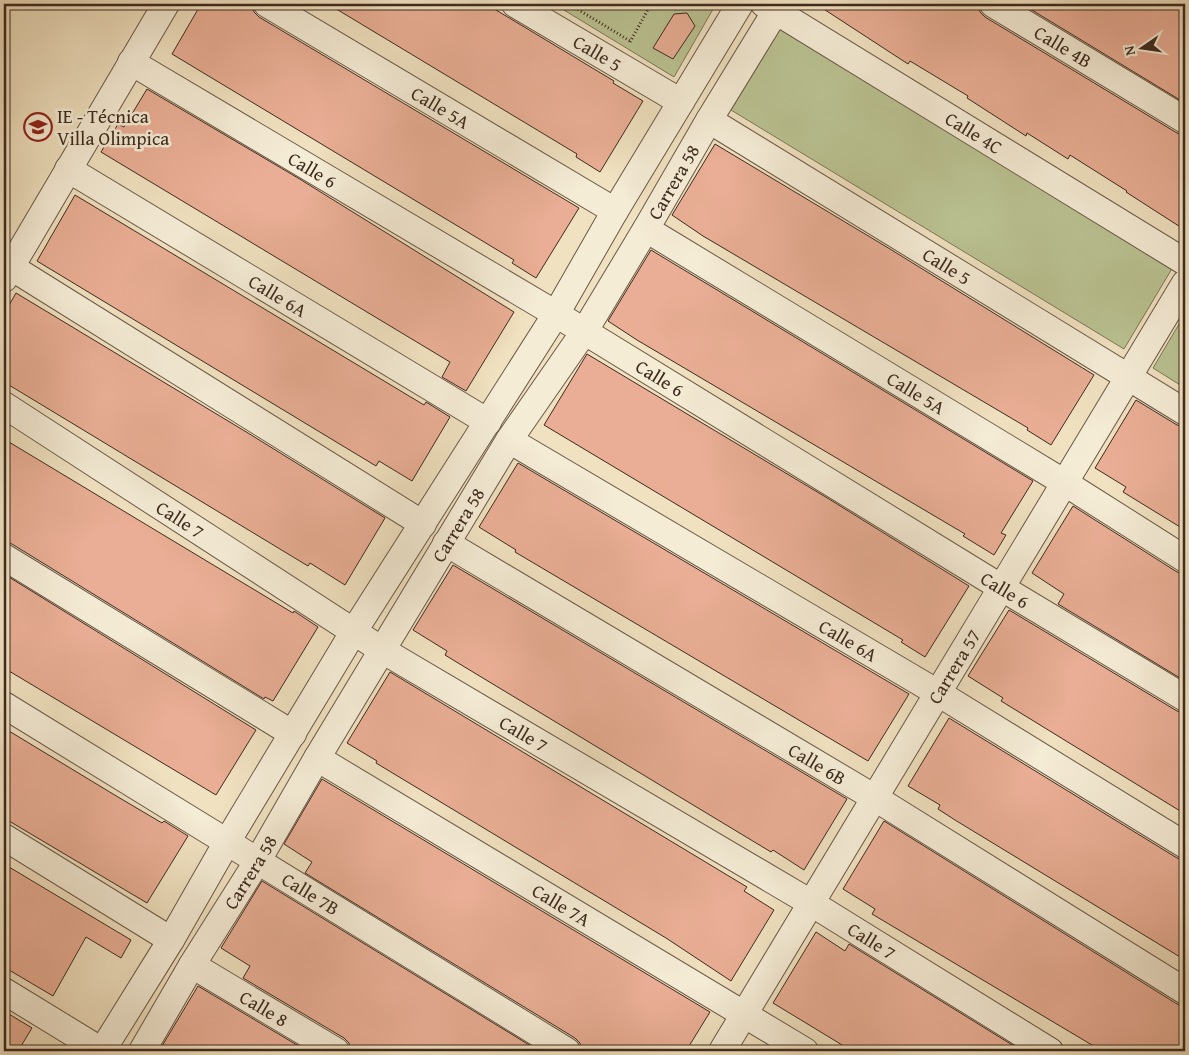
<svg xmlns="http://www.w3.org/2000/svg" width="1189" height="1055" viewBox="0 0 1189 1055" font-family="'Gentium Book Plus',serif">
	<rect width="100%" height="100%" fill="#f0e1c0"/>
	<filter id="stains"><feTurbulence type="fractalNoise" baseFrequency=".004" numOctaves="4"/><feColorMatrix values="0 0 0 0 .2 0 0 0 0 .09 0 0 0 0 .02 0 0 0 .5 -.17"/></filter>
	<radialGradient id="worn" r=".72"><stop offset=".6" stop-color="#630" stop-opacity="0"/><stop offset="1" stop-color="#630" stop-opacity=".3"/></radialGradient>
	<path fill="#bac292" stroke="#7c7658" d="M554,4H716L674,77Z
		M780,29L1173,267L1124,349L731,110Z
		M1185,314V388L1153,368Z"/>
	<path fill="#e9ae95" stroke="#3e2b1f" d="M201,4H248L253,6L254,12L259,17L579,208L536,278L512,263L514,260L172,54Z
		M328,4H486L614,81L613,83L643,101L600,172L576,157L577,154Z
		M816,4H978L980,12L985,17L1177,133L1185,135V230L1126,192L1127,191L1070,155L1068,159L1027,133L1026,136L967,98L968,96L910,61L908,64Z
		M1022,4H1185V103Z
		M687,13L695,26L673,59L653,48L674,14Z
		M147,89L298,178L514,312L466,391L442,377L450,362L101,152L118,124L124,127Z
		M715,144L890,249L1094,375L1051,445L1027,430L1028,428L703,236L672,215Z
		M75,195L424,405L426,402L450,417L412,481L379,461L376,466L37,261Z
		M651,250L1033,481L1001,533L1006,535L994,555L963,536L965,534L637,340L608,321Z
		M16,293L248,433L385,518L345,585L310,563L308,566L4,382V314Z
		M587,354L829,499L969,586L925,657L901,642L903,640L544,425Z
		M1136,400L1177,425L1185,427V530L1123,492L1126,487L1095,468Z
		M4,439L293,613L294,611L318,627L273,701L265,697L264,699L12,544L4,542Z
		M518,463L909,694L868,761L515,552L516,550L479,527Z
		M1073,506L1177,572L1185,574V681L1058,604L1064,594L1032,573Z
		M453,565L847,799L804,870L773,850L771,852L463,666L445,655L447,651L413,630Z
		M4,574L256,730L216,795L4,668Z
		M1009,610L1177,711L1185,713V814L1001,701L1003,698L968,676Z
		M390,672L747,887L744,891L774,910L731,981L666,938L376,763L377,761L347,743Z
		M949,718L1177,858L1185,860V960L955,820L938,809L940,805L908,786Z
		M4,728L118,797L162,823L164,821L188,836L147,903L4,818Z
		M322,779L710,1012L686,1051H582L580,1043L575,1038L305,873L312,862L284,844Z
		M884,821L1177,1004L1185,1006V1051H1102L872,914L875,909L843,889Z
		M4,864L131,940L121,958L86,937L53,996L4,967Z
		M262,881L539,1051H351L349,1043L344,1038L243,978L250,966L221,948Z
		M816,932L845,951L849,944L1022,1051H852L773,1003Z
		M198,986L307,1051H159Z
		M4,1011L32,1028L18,1051H4Z"/>
	<g fill="none" stroke-linecap="round" stroke-linejoin="round">
		<defs>
			<g id="minor">
				<path id="s1" d="M267,4L615,211"/>
				<path id="s2" d="M515,4L681,102"/>
				<path id="s3" d="M764,4L1185,262"/>
				<path id="s4" d="M993,4L1185,120"/>
				<path id="s5" d="M131,62L556,314L1002,588L1185,698"/>
				<path id="s6" d="M709,120L1185,412"/>
				<path id="s7" d="M68,169L488,422"/>
				<path id="s8" d="M646,229L1065,483L1185,559"/>
				<path d="M11,267L423,524"/>
				<path d="M4,279L166,4"/>
				<path id="s9" d="M4,405L382,650L811,903L1050,1051"/>
				<path id="s10" d="M509,440L938,693L1185,845"/>
				<path id="s11" d="M446,543L875,798L1185,991"/>
				<path d="M4,557L293,734"/>
				<path id="s12" d="M4,705L567,1051"/>
				<path id="s13" d="M317,758L805,1051"/>
				<path d="M4,837L171,940"/>
				<path id="s14" d="M192,965L336,1051"/>
				<path d="M4,991L102,1051"/>
				<path d="M102,1051L171,940L227,842L354,631L556,314L615,211L740,4"/>
				<path id="s15" d="M142,1051L192,965L257,862L317,758L509,440L584,332L646,229L709,120L780,4"/>
				<path id="s16" d="M722,1051L1185,283"/>
			</g>
		</defs>
		<use href="#minor" stroke="#6a5847" stroke-width="28"/>
		<path stroke="#3e2b1f" stroke-width="3" stroke-dasharray="1 2.5" stroke-linecap="butt" d="M569,4L630,41
			M630,42L651,4"/>
		<use href="#minor" stroke="#f5ecd6" stroke-width="26"/>
	</g>
	<defs>
		<symbol id="school-ring" viewBox="-11 -11 22 22"><circle r="9.5" fill="#f5ecd6" stroke="#8f2418" stroke-width="1.5"/><path d="M0-5L7-2L0 1L-7-2ZM-4 1L0 2.5L4 1V4Q0 6-4 4Z" fill="#8f2418"/></symbol>
	</defs>
	<g fill-rule="evenodd">
		<use href="#school-ring" x="22" y="111" width="32" height="32"/>
	</g>
	<g text-anchor="middle" dominant-baseline="central" stroke-width="5" stroke-linejoin="round" paint-order="stroke">
		<g font-size="19" fill="#3e2b1f" stroke="#f5ecd6">
			<text stroke="none"><textPath href="#s4" startOffset="82">Calle 4B</textPath></text>
			<text stroke="none"><textPath href="#s2" startOffset="96">Calle 5</textPath></text>
			<text stroke="none"><textPath href="#s1" startOffset="202">Calle 5A</textPath></text>
			<text stroke="none"><textPath href="#s3" startOffset="246">Calle 4C</textPath></text>
			<text stroke="none"><textPath href="#s5" startOffset="211">Calle 6</textPath></text>
			<text stroke="none"><textPath href="#s15" startOffset="1019">Carrera 58</textPath></text>
			<text stroke="none"><textPath href="#s6" startOffset="279">Calle 5</textPath></text>
			<text stroke="none"><textPath href="#s7" startOffset="245">Calle 6A</textPath></text>
			<text stroke="none"><textPath href="#s5" startOffset="616">Calle 6</textPath></text>
			<text stroke="none"><textPath href="#s8" startOffset="316">Calle 5A</textPath></text>
			<text stroke="none"><textPath href="#s9" startOffset="210">Calle 7</textPath></text>
			<text stroke="none"><textPath href="#s15" startOffset="614">Carrera 58</textPath></text>
			<text stroke="none"><textPath href="#s5" startOffset="1021">Calle 6</textPath></text>
			<text stroke="none"><textPath href="#s10" startOffset="394">Calle 6A</textPath></text>
			<text stroke="none"><textPath href="#s16" startOffset="449">Carrera 57</textPath></text>
			<text stroke="none"><textPath href="#s9" startOffset="615">Calle 7</textPath></text>
			<text stroke="none"><textPath href="#s11" startOffset="432">Calle 6B</textPath></text>
			<text stroke="none"><textPath href="#s15" startOffset="209">Carrera 58</textPath></text>
			<text stroke="none"><textPath href="#s12" startOffset="360">Calle 7B</textPath></text>
			<text stroke="none"><textPath href="#s13" startOffset="285">Calle 7A</textPath></text>
			<text stroke="none"><textPath href="#s9" startOffset="1020">Calle 7</textPath></text>
			<text stroke="none"><textPath href="#s14" startOffset="84">Calle 8</textPath></text>
		</g>
		<g font-size="19" fill="#3e2b1f" stroke="#f5ecd6" text-anchor="start">
			<text x="57" y="116">IE - Técnica<tspan x="57" dy="22">Villa Olimpica</tspan></text>
		</g>
	</g>
	<rect width="1189" height="1055" fill="none" stroke="#f0e1c0" stroke-width="20"/>
	<rect x="5" y="5" width="1179" height="1045" fill="none" stroke="#3e2b1f" stroke-width="2.5"/>
	<rect x="10" y="10" width="1169" height="1035" fill="none" stroke="#3e2b1f"/>
	<g transform="translate(1142 48) rotate(257)" stroke="#f5ecd6" stroke-width="4" paint-order="stroke">
	<path d="M0-4L9 19L0 12L-9 19Z" fill="#3e2b1f"/>
	<text y="-8" font-size="14" font-weight="bold" text-anchor="middle" fill="#3e2b1f">N</text>
	</g>
	<rect width="100%" height="100%" filter="url(#stains)"/>
	<rect width="100%" height="100%" fill="url(#worn)"/>
</svg>
